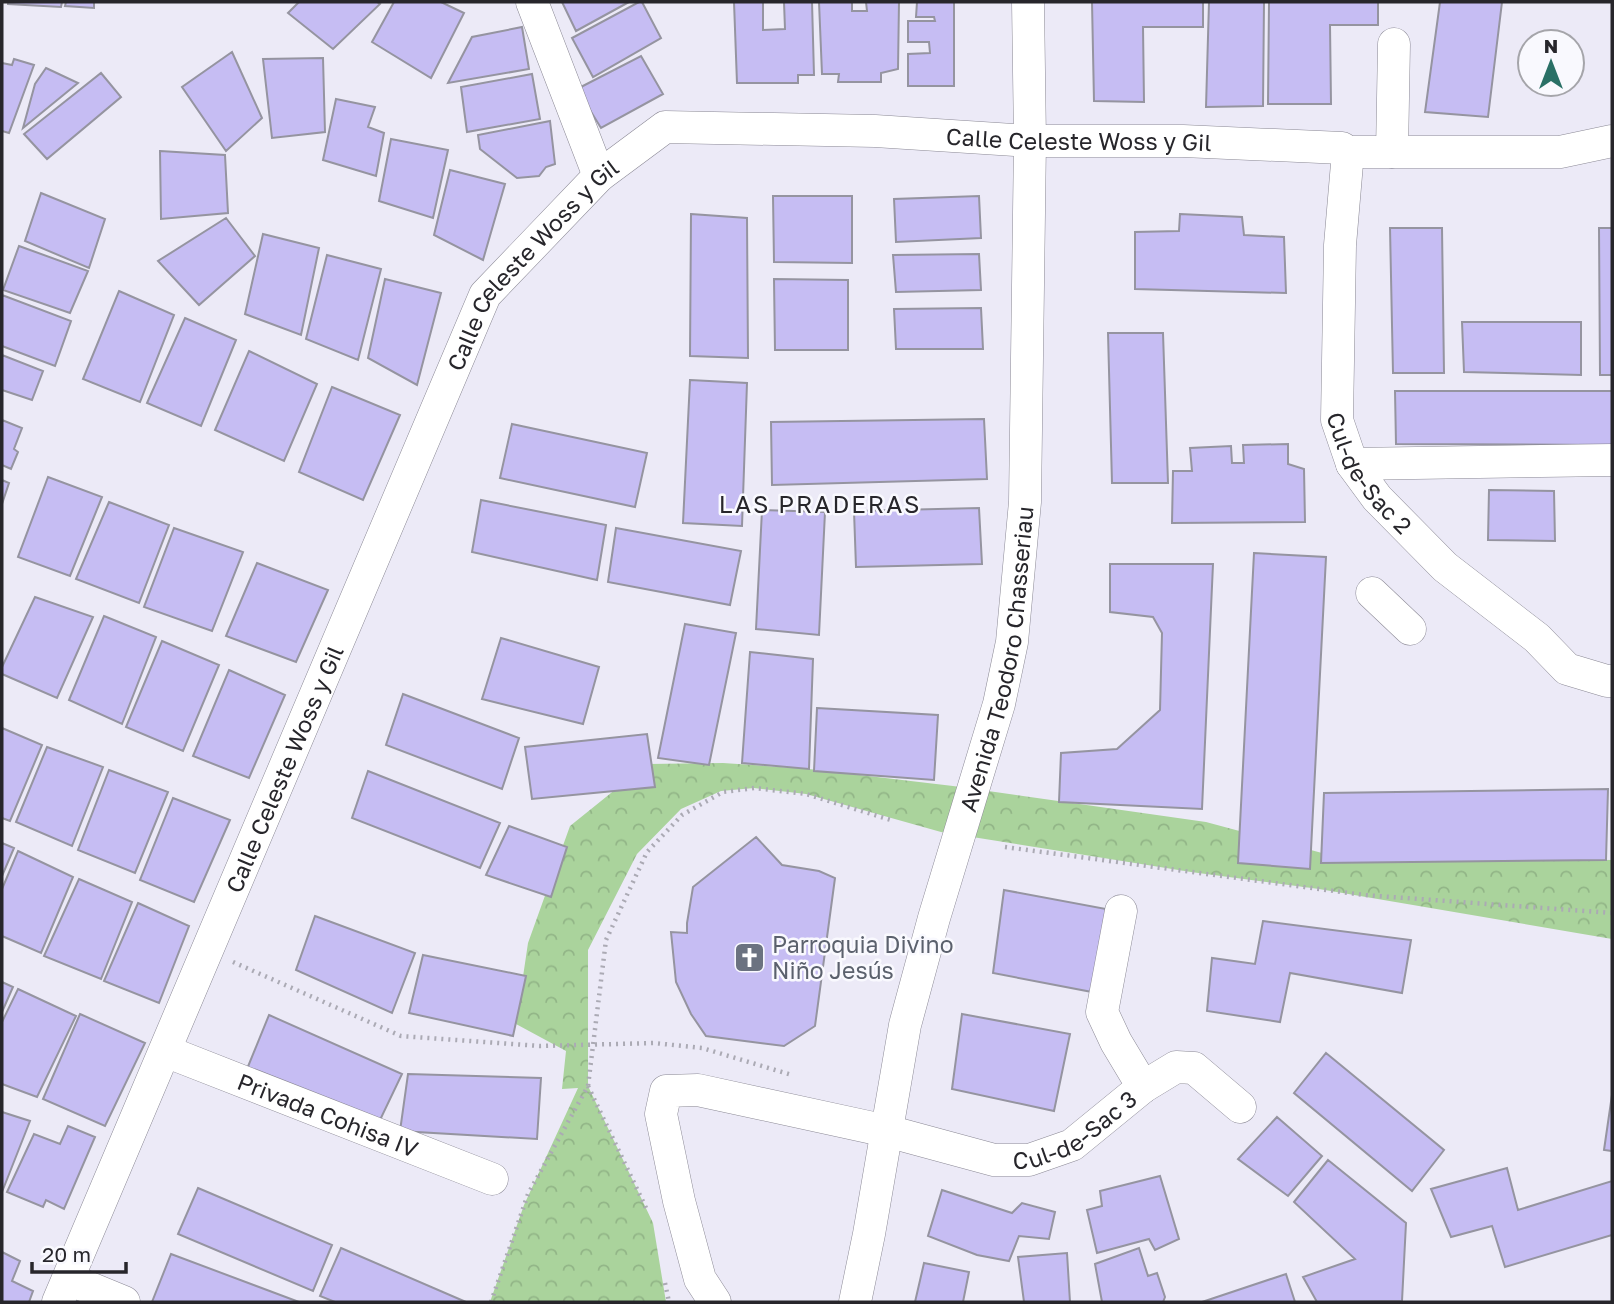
<svg xmlns="http://www.w3.org/2000/svg" width="1614" height="1304" viewBox="0 0 1614 1304" font-family="'Golos Text',sans-serif">
	<defs>
		<pattern id="park-crowns" width="20" height="18" patternUnits="userSpaceOnUse" patternTransform="scale(1.75)"><rect width="20" height="18" fill="#aad39c"/><path d="M2 6a3 3 0 1 1 6 0M12 15a3 3 0 1 1 6 0" fill="none" stroke="#92b587"/></pattern>
	</defs>
	<rect width="100%" height="100%" fill="#eceaf7"/>
	<path fill="url(#park-crowns)" d="M723,763L809,769L953,786L1206,822L1322,853L1612,860V939L1319,889L1191,872L941,832L806,794L754,788L721,791L681,809L637,854L588,950V1086L653,1223L666,1302H490L524,1205L578,1088L562,1089L566,1051L516,1024L528,943L570,826L647,764Z"/>
	<path fill="#c6bdf3" stroke="#9594a0" stroke-width="2" d="M8,2H62L61,7L8,4Z
		M66,2H94V8L65,6Z
		M299,2H377L380,4L333,49L288,13Z
		M394,2H441L464,13L431,78L372,42Z
		M562,2H629L576,31Z
		M639,2H642L661,38L593,77L572,38Z
		M734,2H763V30L785,29L784,2H812L814,75H798V83H737Z
		M819,2H852V11H867L866,2H899L898,69L881,73V82H838L839,74H822Z
		M917,2H954V86H908V54L930,53L929,42H908V21H935L934,17H916Z
		M1092,2H1203V27H1143L1144,102L1094,101Z
		M1209,2H1264L1263,106L1206,107Z
		M1269,2H1378V25H1330L1331,104H1268Z
		M1440,2H1502L1488,117L1425,112Z
		M522,27L529,69L448,83L472,37Z
		M232,52L262,118L226,151L182,87Z
		M641,56L663,94L601,128L577,89Z
		M323,58L325,132L272,138L263,59Z
		M14,59L34,65L9,133L2,131V63L12,65Z
		M46,68L78,83L23,128L35,84Z
		M101,73L121,97L47,159L24,134Z
		M532,74L540,119L467,132L461,87Z
		M336,99L375,107L368,127L384,133L376,176L323,160Z
		M550,121L555,164L546,167L539,176L517,178L480,149L478,135Z
		M391,139L448,150L433,218L379,201Z
		M160,151L225,155L228,213L161,219Z
		M450,170L505,184L483,260L434,235Z
		M41,193L105,219L89,268L25,241Z
		M773,196H852V263L774,262Z
		M979,196L981,238L896,242L894,199Z
		M691,214L747,218L748,358L690,356Z
		M1180,214L1242,217L1244,235L1284,237L1286,293L1135,289V232L1179,231Z
		M226,218L255,256L199,305L158,261Z
		M1390,228H1442L1444,373H1393Z
		M1599,228H1612V375H1600Z
		M263,234L319,248L301,335L245,314Z
		M19,246L88,271L70,313L3,290Z
		M979,254L981,290L896,292L893,255Z
		M327,255L381,269L358,360L306,339Z
		M385,279L441,293L417,385L368,358Z
		M774,279L848,280V350H775Z
		M119,291L174,315L140,402L83,379Z
		M2,295L71,321L55,366L2,346Z
		M981,308L983,349H896L894,309Z
		M185,318L236,340L201,426L147,403Z
		M1462,322H1581V375L1464,372Z
		M1108,333H1163L1168,483H1112Z
		M249,351L317,384L284,461L215,430Z
		M2,355L43,371L32,400L2,390Z
		M690,380L747,383L742,526L683,523Z
		M332,387L400,415L363,500L299,472Z
		M1395,391H1612V445L1396,444Z
		M984,419L987,479L772,485L771,422Z
		M2,420L22,428L14,449L18,452L11,469L2,465Z
		M512,424L647,453L635,507L500,478Z
		M1288,444V464L1304,469L1305,522L1172,523L1173,471H1192L1190,448L1231,446L1232,463H1244L1243,445Z
		M48,477L102,497L70,576L18,557Z
		M2,480L9,483L2,504Z
		M1489,490L1554,491L1555,541L1488,540Z
		M481,500L606,525L597,580L472,552Z
		M109,502L169,525L139,603L76,579Z
		M979,508L982,564L856,567L854,511Z
		M762,510L825,512L819,635L756,629Z
		M174,528L243,552L212,631L144,607Z
		M616,528L741,551L730,605L608,582Z
		M1254,553L1326,557L1310,869L1238,863Z
		M257,563L328,590L296,662L226,636Z
		M1110,564H1213L1202,809L1059,802L1061,753L1117,749L1160,710L1162,633L1153,617L1110,612Z
		M35,597L93,617L57,698L2,674V667Z
		M104,616L156,637L122,724L69,700Z
		M685,624L736,633L709,765L658,758Z
		M501,638L599,667L583,724L482,699Z
		M162,641L219,665L183,751L126,727Z
		M750,652L813,659L809,769L742,763Z
		M229,670L285,695L249,778L193,756Z
		M403,694L519,738L502,789L386,745Z
		M817,708L938,715L934,780L814,771Z
		M2,728L42,745L10,821L2,818Z
		M647,734L655,787L532,799L525,747Z
		M47,747L103,767L72,846L16,822Z
		M109,770L168,792L135,873L78,850Z
		M368,771L500,823L480,868L352,818Z
		M1608,789L1606,860L1321,863L1324,793Z
		M173,798L230,820L194,902L140,880Z
		M509,826L567,847L551,897L486,875Z
		M756,837L782,865L819,871L835,878L815,1026L784,1046L706,1036L691,1014L676,982L671,932L687,933V923L693,887Z
		M2,843L14,848L2,876Z
		M18,851L73,877L41,953L2,936V889Z
		M79,879L132,902L101,979L44,956Z
		M1004,890L1106,909L1092,992L993,973Z
		M138,903L189,926L159,1003L104,981Z
		M315,916L415,953L392,1013L296,970Z
		M1263,921L1411,940L1402,993L1290,973L1280,1022L1207,1011L1212,958L1255,964Z
		M423,955L526,976L513,1036L409,1013Z
		M2,982L13,987L2,1012Z
		M18,989L76,1016L37,1097L2,1084V1022Z
		M80,1014L145,1043L105,1126L43,1099Z
		M962,1014L1070,1034L1054,1111L952,1089Z
		M269,1015L402,1074L380,1120L247,1069Z
		M1326,1053L1444,1150L1412,1191L1294,1093Z
		M408,1074L541,1078L537,1139L400,1131Z
		M1612,1095V1151L1604,1150Z
		M2,1112L30,1121L2,1192Z
		M1277,1117L1322,1156L1288,1196L1238,1159Z
		M68,1126L95,1137L64,1209L46,1200L43,1207L7,1192L34,1134L60,1144Z
		M1328,1160L1406,1223L1402,1301L1317,1302L1303,1277L1355,1259L1294,1202Z
		M1507,1168L1518,1210L1612,1181V1235L1505,1267L1492,1226L1451,1237L1431,1189Z
		M1160,1176L1179,1239L1155,1250L1149,1239L1097,1253L1087,1210L1102,1206L1100,1191Z
		M198,1188L332,1245L313,1291L178,1234Z
		M942,1190L1012,1213L1022,1203L1055,1212L1049,1239L1019,1236L1009,1261L977,1255L928,1236Z
		M341,1248L466,1302H335L320,1296Z
		M1139,1248L1148,1276L1157,1273L1165,1297L1163,1302H1102L1095,1264Z
		M2,1252L20,1261L12,1281L33,1291L29,1302H2Z
		M1067,1253L1070,1302H1024L1018,1257Z
		M171,1254L299,1302H152Z
		M924,1263L969,1272L963,1302H915Z
		M1286,1274L1295,1302H1202Z"/>
	<g fill="none" stroke-linecap="round" stroke-linejoin="round">
		<defs>
			<g id="minor">
				<path d="M532,2L599,176"/>
				<path id="s1" d="M1348,152L1340,245L1337,420L1352,464L1377,498L1445,567L1537,638L1567,669L1607,681H1612"/>
				<path d="M1392,152L1394,44"/>
				<path d="M1352,464L1612,460"/>
				<path d="M1372,593L1410,629"/>
				<path d="M1121,911L1102,1012L1116,1042L1143,1087"/>
				<path id="s2" d="M165,1051L492,1179"/>
				<path d="M68,1279L124,1302"/>
				<path id="s3" d="M58,1302L485,295L599,176L665,127L875,131L1030,141H1183L1342,148L1348,152H1560L1612,141"/>
				<path id="s4" d="M715,1302L700,1279L679,1201L661,1114L666,1091L698,1090L887,1131L994,1160H1029L1072,1145L1143,1087L1176,1067L1194,1068L1240,1107"/>
				<path id="s5" d="M855,1302L869,1234L905,1025L934,918L999,704L1012,642L1025,502L1030,141L1028,2"/>
			</g>
		</defs>
		<use href="#minor" stroke="#8b8995" stroke-width="33"/>
		<path stroke="#abaab4" stroke-width="4.5" stroke-dasharray="2 5" stroke-linecap="butt" d="M1005,847L1364,895L1612,913
			M233,962L401,1036L540,1046L654,1043L702,1048L792,1075
			M588,1086L647,1210
			M665,1283L669,1302
			M491,1302L528,1194L588,1086L606,940L647,852L682,815L723,792L754,788L806,794L891,820"/>
		<use href="#minor" stroke="#fff" stroke-width="32"/>
	</g>
	<defs>
		<symbol id="church-square" viewBox="-11 -11 22 22"><rect x="-9" y="-9" width="18" height="18" rx="4" fill="#6b7280" stroke="#f9f9fe"/><path d="M-1.2-6h2.4v3.5h3.3v2.4h-3.3V6h-2.4V-.1h-3.3v-2.4h3.3Z" fill="#fff"/></symbol>
	</defs>
	<g fill-rule="evenodd">
		<use href="#church-square" x="732" y="940" width="35" height="35"/>
	</g>
	<g text-anchor="middle" dominant-baseline="central" stroke-width="5" stroke-linejoin="round" paint-order="stroke">
		<g font-size="23" fill="#27262b" stroke="#f9f9fe">
			<text stroke="none"><textPath href="#s3" startOffset="1755">Calle Celeste Woss y Gil</textPath></text>
			<text stroke="none"><textPath href="#s3" startOffset="1146">Calle Celeste Woss y Gil</textPath></text>
			<text stroke="none"><textPath href="#s1" startOffset="331">Cul-de-Sac 2</textPath></text>
			<text stroke="none"><textPath href="#s5" startOffset="660">Avenida Teodoro Chasseriau</textPath></text>
			<text stroke="none"><textPath href="#s3" startOffset="579">Calle Celeste Woss y Gil</textPath></text>
			<text stroke="none"><textPath href="#s2" startOffset="175">Privada Cohisa IV</textPath></text>
			<text stroke="none"><textPath href="#s4" startOffset="646">Cul-de-Sac 3</textPath></text>
		</g>
		<g font-size="23" fill="#5b616d" stroke="#f9f9fe" text-anchor="start">
			<text x="772" y="944">Parroquia Divino<tspan x="772" dy="26">Niño Jesús</tspan></text>
		</g>
		<g font-size="24" letter-spacing="2" fill="#27262b" stroke="#f9f9fe">
			<text x="820" y="503">LAS PRADERAS</text>
		</g>
	</g>
	<rect width="1614" height="1304" fill="none" stroke="#27262b" stroke-width="7"/>
	<g transform="translate(1551 63)"><circle r="33" fill="#f9f9fe" stroke="#a5a5aa" stroke-width="2"/>
	<path d="M0-5L12 26L0 18L-12 26Z" fill="#2a7066"/>
	<text y="-10" font-size="19" font-weight="bold" text-anchor="middle" fill="#27262b">N</text>
	</g>
	<path d="M32 1262v10h94v-10" fill="none" stroke="#27262b" stroke-width="3.5"/>
	<text x="42" y="1262" font-size="21" fill="#27262b" stroke="#f9f9fe" stroke-width="5" paint-order="stroke">20 m</text>
</svg>
